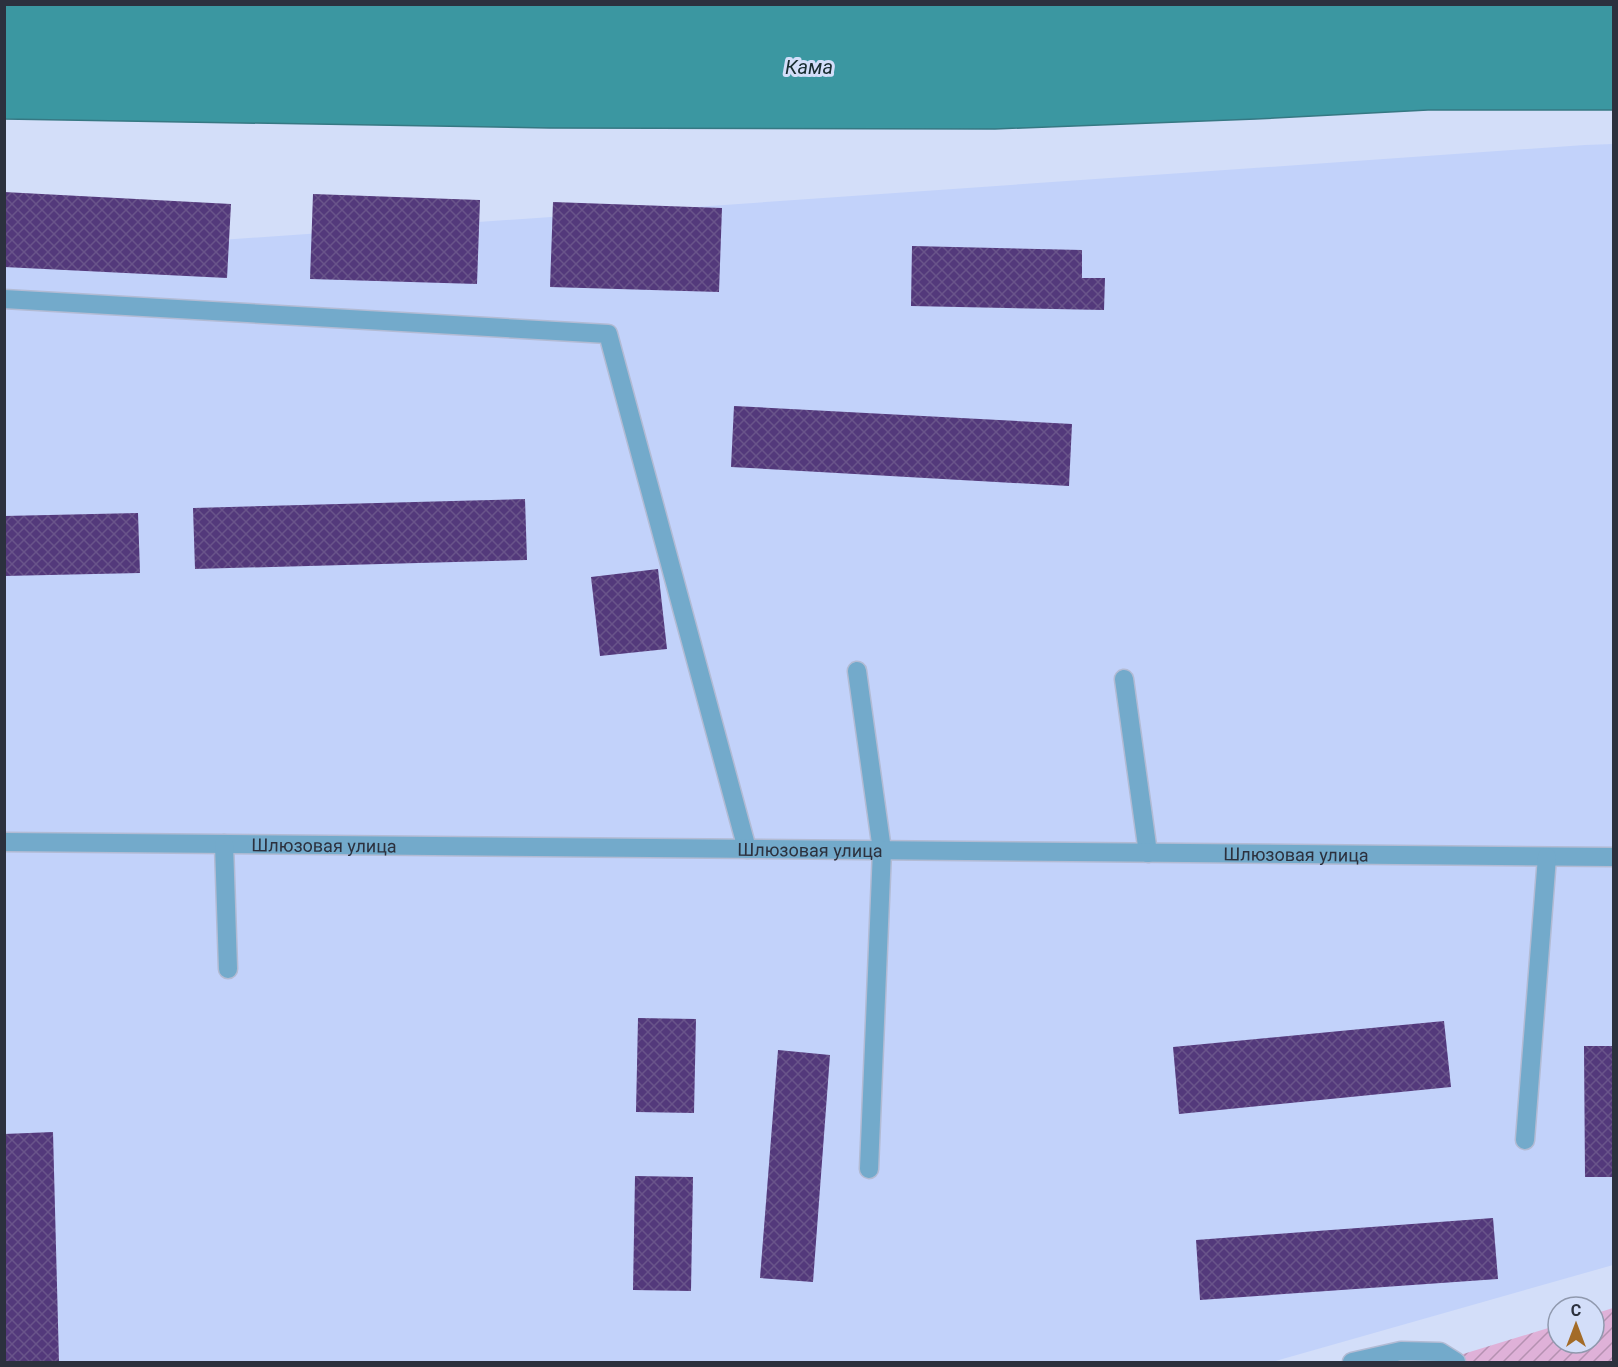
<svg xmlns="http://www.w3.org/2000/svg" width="1618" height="1367" viewBox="0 0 1618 1367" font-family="Roboto,sans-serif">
	<defs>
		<pattern id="garden-furrows" width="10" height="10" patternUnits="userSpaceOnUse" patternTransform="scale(1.5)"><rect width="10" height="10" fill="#dfb1d8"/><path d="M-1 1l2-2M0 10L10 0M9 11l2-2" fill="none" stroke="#b591b1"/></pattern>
		<pattern id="building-cross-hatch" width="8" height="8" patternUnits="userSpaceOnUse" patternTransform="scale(1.5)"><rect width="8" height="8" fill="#53397b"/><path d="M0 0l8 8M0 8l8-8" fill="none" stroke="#69548a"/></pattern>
	</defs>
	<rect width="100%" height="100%" fill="#d3def9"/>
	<path fill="#c2d2fa" d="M1613,144V1265L1272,1362H5V255L1585,145Z"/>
	<path fill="url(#garden-furrows)" d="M1613,1308V1362H1437L1558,1325V1343H1594V1314Z"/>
	<path fill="#3b97a1" stroke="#367883" stroke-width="1.5" d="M5,4L1613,5V110H1428L1256,119L995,129L549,128L5,119Z"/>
	<path fill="url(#building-cross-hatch)" d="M4,192L231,204L227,278L4,267Z
		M313,194L480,200L477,284L310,279Z
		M553,202L722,208L719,292L550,287Z
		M912,246L1082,250V278H1105L1104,310L911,306Z
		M734,406L1072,424L1069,486L731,467Z
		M525,499L527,560L195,569L193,508Z
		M138,513L140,573L4,576V516Z
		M658,569L667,649L600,656L591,577Z
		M638,1018L696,1019L694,1113L636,1112Z
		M1444,1021L1451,1087L1179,1114L1173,1047Z
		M1584,1046H1614V1177H1585Z
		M778,1050L830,1055L813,1282L760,1278Z
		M53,1132L59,1362H4V1134Z
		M635,1176L693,1177L691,1291L633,1290Z
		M1493,1218L1498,1279L1200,1300L1196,1240Z"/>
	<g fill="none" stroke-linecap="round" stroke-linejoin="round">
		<defs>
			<g id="minor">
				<path d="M4,299L608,334L747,849"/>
				<path d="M857,671L882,850L869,1169"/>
				<path d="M1124,679L1148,853"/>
				<path id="s1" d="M4,842L1614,857"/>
				<path d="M224,844L228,969"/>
				<path d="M1525,1140L1547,857"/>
				<path d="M1352,1362L1401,1351L1440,1352L1456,1362"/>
			</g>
		</defs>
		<use href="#minor" stroke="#b2bbd4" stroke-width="21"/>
		<use href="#minor" stroke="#73aacb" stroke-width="18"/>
	</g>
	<g text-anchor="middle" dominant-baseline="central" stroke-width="6" stroke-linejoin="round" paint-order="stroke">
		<g font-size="18" fill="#2c313e" stroke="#d3def9">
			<text stroke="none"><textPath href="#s1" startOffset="320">Шлюзовая улица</textPath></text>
			<text stroke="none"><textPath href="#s1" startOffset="806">Шлюзовая улица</textPath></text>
			<text stroke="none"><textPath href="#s1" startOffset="1292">Шлюзовая улица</textPath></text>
		</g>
		<g font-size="20" font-style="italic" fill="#182d30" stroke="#d3def9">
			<text x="809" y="67">Кама</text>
		</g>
	</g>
	<rect width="1618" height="1367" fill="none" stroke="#2c313e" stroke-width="12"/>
	<g transform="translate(1576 1325)"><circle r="28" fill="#d3def9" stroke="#9099ae" stroke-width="1.5"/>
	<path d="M0-4.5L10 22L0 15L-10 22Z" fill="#a36b28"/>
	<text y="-9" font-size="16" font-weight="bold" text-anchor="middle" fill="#2c313e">С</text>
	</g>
</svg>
